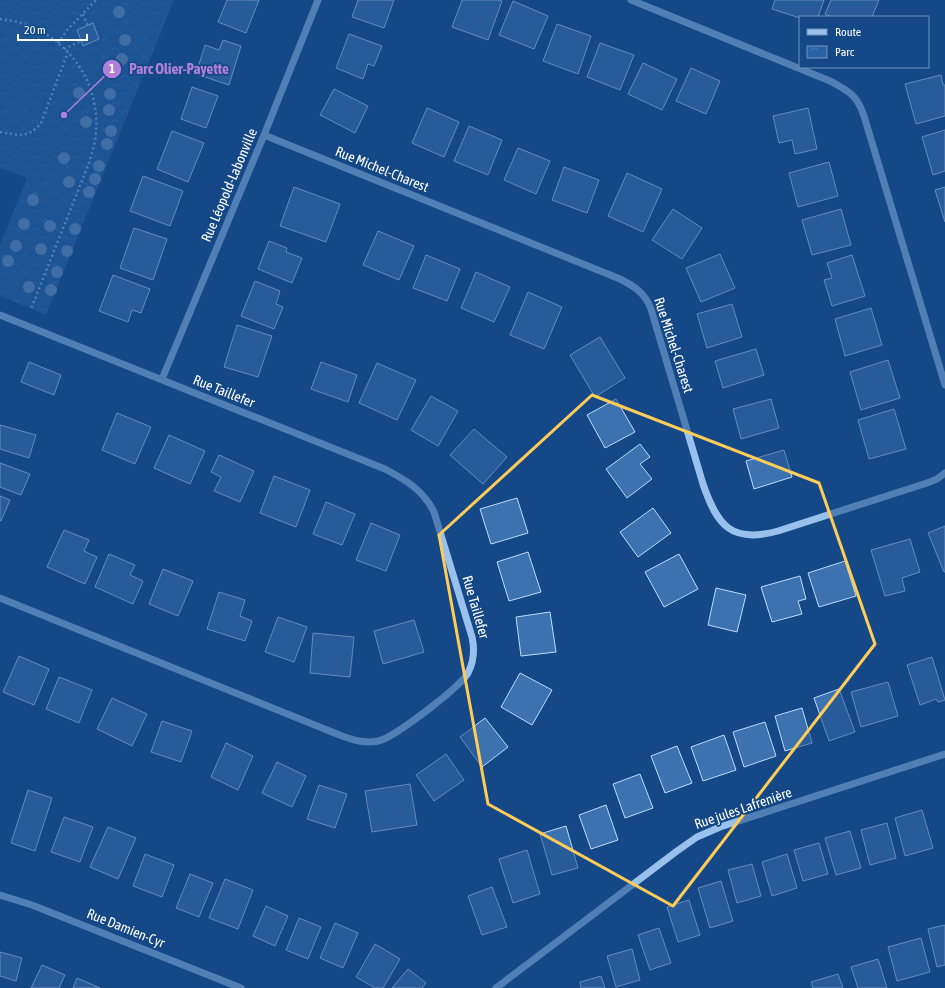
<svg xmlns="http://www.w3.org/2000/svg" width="945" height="988" viewBox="0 0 945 988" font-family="'Asap Condensed',sans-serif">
	<defs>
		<pattern id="park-crowns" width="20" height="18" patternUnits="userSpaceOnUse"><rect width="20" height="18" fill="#2762a5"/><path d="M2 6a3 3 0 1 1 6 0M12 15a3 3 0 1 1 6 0" fill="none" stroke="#477ab2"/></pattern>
	</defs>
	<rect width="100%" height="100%" fill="#154886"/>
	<path fill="url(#park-crowns)" d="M0,0H174L46,315L0,296V245L27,178L0,168Z"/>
	<path fill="#3d72b0" stroke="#c0dbfa" d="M227,0H259L246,33L218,22Z
		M358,0H394L384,28L352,17Z
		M462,0H498L502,1L488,40L452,27Z
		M775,0H824L818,17H800V18L772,9Z
		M831,0H879L872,17H832L825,14Z
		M513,1L548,16L534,49L499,35Z
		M93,23L99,39L83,46L77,30Z
		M557,24L591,36L578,74L543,61Z
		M349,34L382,46L374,66L368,64L363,79L336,68Z
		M223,40L241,46L229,85L196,74L205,45L219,50Z
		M600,43L634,55L620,90L587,77Z
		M643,63L677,79L662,110L628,94Z
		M691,68L720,81L706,114L676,101Z
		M941,75L943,85H945V116L916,124L905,84Z
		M192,87L218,96L206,128L181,119Z
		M334,89L368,106L355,133L320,115Z
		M427,108L459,122L444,157L412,143Z
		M808,108L817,149L795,154L792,140L779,143L773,116Z
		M469,126L502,140L488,175L454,161Z
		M945,130V171L933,175L922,137Z
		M172,131L204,143L188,182L157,169Z
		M518,148L550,161L536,194L504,180Z
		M829,162L838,196L798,207L789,173Z
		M564,167L599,180L587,213L552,200Z
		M627,173L662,189L643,232L608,216Z
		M143,176L183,191L170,226L130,211Z
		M294,187L340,204L326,242L280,226Z
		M945,187V222L935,190Z
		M673,209L702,228L682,259L652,240Z
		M841,209L851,245L812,255L802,220Z
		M134,228L167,239L153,280L120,268Z
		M378,231L414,246L399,280L363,265Z
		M269,241L287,248L286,252L302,258L292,283L258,269Z
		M720,254L735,288L701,302L686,268Z
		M426,255L460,269L447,301L413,288Z
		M852,255L865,296L832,306L824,280L832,278L827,263Z
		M476,272L510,287L494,322L461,308Z
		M113,275L150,289L141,313L132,310L128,322L99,311Z
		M255,281L280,291L276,304L283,307L274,329L241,316Z
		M528,292L562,307L544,349L510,335Z
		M732,304L742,337L707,348L697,314Z
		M871,308L882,345L845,356L835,319Z
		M237,325L272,336L258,377L224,367Z
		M600,337L625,378L595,397L570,355Z
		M756,349L764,375L723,388L715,361Z
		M888,360L900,398L861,410L850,372Z
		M29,362L61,375L54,395L21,382Z
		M321,362L357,375L348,402L311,389Z
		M377,363L416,380L397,420L359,403Z
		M431,396L458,411L438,446L411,430Z
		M616,399L635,432L605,448L587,415Z
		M771,399L779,428L741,439L733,409Z
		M894,409L906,449L869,459L858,420Z
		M117,413L151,427L135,464L102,450Z
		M0,425L36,435L29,458L0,449Z
		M474,429L507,457L483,484L450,455Z
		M169,435L205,451L190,484L154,468Z
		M640,444L650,457L640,464L652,479L627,498L606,469Z
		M784,450L792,477L754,489L746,461Z
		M219,455L254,471L240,502L214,491L221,477L211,472Z
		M0,463L30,474L21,495L0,487Z
		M274,476L310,490L296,527L260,513Z
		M0,496L10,500L1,521L0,520Z
		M517,498L528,533L491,544L480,509Z
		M326,502L355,514L342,545L313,534Z
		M653,508L671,533L638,557L620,532Z
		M371,523L400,535L386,571L356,560Z
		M945,526V572H944L928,533Z
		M64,530L89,540L84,551L97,557L85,584L47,567Z
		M910,539L920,572L902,578L905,591L885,596L871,550Z
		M528,552L541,592L509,601L497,562Z
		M109,554L135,565L130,575L143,581L133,604L95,587Z
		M679,554L698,589L664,607L645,572Z
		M845,561L856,596L819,607L808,573Z
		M163,569L193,581L178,616L149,604Z
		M800,576L806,599L798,601L802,614L772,622L761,587Z
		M716,588L746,595L737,632L708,625Z
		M219,592L245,600L240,616L252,621L245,641L207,629Z
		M550,612L556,652L521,656L516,617Z
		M278,617L307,627L294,662L265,652Z
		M414,620L424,652L383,664L374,631Z
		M313,633L354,637L350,677L310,673Z
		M19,656L49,669L34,705L3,692Z
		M932,657L945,700L938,702L936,699L920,705L907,665Z
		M520,673L552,690L532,725L501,707Z
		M59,677L92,690L79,723L46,709Z
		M888,682L898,716L861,727L851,692Z
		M839,689L855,732L829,741L814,698Z
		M112,698L147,714L132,746L97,729Z
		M802,708L812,743L785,751L775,716Z
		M485,718L508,747L482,767L460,737Z
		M162,721L192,731L181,762L151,752Z
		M765,722L776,756L744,767L733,732Z
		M724,735L736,770L703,781L691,747Z
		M226,743L253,756L238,790L211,777Z
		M677,746L692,783L665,793L651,756Z
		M446,754L464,780L434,801L416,775Z
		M277,762L306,776L292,807L262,793Z
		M640,774L653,808L625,818L613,784Z
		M410,784L417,825L372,832L365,791Z
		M319,785L347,794L335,828L307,819Z
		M28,790L52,798L35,851L11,843Z
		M606,805L618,840L591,849L579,815Z
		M922,810L933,848L905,856L895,818Z
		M64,817L93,827L80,862L51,852Z
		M887,823L896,858L870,865L861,830Z
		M566,826L578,868L552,875L540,834Z
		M108,827L136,838L118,879L90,867Z
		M850,831L861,868L836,875L825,838Z
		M819,843L828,874L803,881L794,850Z
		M527,850L540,894L513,903L499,859Z
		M145,854L174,865L162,897L133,886Z
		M787,854L797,888L772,896L762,862Z
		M752,864L761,896L737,903L728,870Z
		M190,874L213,883L199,917L176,908Z
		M225,879L253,890L238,929L209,918Z
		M721,881L733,921L710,928L698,888Z
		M492,887L507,927L482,935L468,896Z
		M689,900L700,935L678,942L667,907Z
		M266,906L288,916L275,946L253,936Z
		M299,918L321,927L308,959L286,950Z
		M335,923L358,933L343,968L320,958Z
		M945,925V965L937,967L928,929Z
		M659,928L671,963L650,970L638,935Z
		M921,938L930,972L897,981L888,947Z
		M375,944L400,959L383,988H375L356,977Z
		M632,949L640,980L616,987L607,956Z
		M0,952L22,958L16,981L0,976Z
		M878,959L887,988H858L851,967Z
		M42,965L65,975L59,988H31Z
		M408,969L426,983L422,988H392Z
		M838,974L843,988H813L811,982Z
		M601,976L605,988H581L580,982Z
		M77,978L100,988H73Z"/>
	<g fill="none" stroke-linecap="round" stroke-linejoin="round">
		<path stroke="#9ac1ee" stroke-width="2.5" stroke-dasharray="2 3" stroke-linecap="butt" d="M83,14L88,26
			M0,19C56,24 100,73 96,130C96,141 92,152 89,163L31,309
			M58,43L68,29L96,0
			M64,49L81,41
			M0,132C18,135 28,139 41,123L68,52"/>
		<path stroke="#9ac1ee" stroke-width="7" d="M631,0L830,81C849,91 857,95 864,116L945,385
			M264,135L620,279C634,286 645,293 651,309L703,484C717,525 731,544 778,531L927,483L937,479L945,473
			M0,315L385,469C406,480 423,490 434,512L472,637C475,650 474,661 468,673C460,687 394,738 378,741C365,744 354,740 342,736L0,598
			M162,379L264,135L318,0
			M0,895L32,905L241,988
			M496,988L677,851L697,837L720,827L945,754"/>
	</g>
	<g fill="#7399c6">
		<circle cx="119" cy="12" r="6"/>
		<circle cx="125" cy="40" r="6"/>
		<circle cx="122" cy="59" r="6"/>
		<circle cx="112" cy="70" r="6"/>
		<circle cx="79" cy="93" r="6"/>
		<circle cx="110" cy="94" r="6"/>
		<circle cx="109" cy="110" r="6"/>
		<circle cx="86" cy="122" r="6"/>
		<circle cx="111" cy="131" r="6"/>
		<circle cx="107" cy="144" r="6"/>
		<circle cx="64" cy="158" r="6"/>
		<circle cx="99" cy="166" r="6"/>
		<circle cx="95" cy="179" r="6"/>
		<circle cx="69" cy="182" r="6"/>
		<circle cx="89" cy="192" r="6"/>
		<circle cx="33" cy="200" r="6"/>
		<circle cx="24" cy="224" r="6"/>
		<circle cx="50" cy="226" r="6"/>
		<circle cx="75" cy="229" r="6"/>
		<circle cx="16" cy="246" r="6"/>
		<circle cx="41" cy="249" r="6"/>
		<circle cx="67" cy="251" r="6"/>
		<circle cx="8" cy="261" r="6"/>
		<circle cx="57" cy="272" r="6"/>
		<circle cx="29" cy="287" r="6"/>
		<circle cx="51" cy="290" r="6"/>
	</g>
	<path d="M0 0H945V988H0ZM592,395L819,483L875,644L673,906L488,804L439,535Z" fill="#154886" fill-opacity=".55" fill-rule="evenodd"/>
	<path fill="none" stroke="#ffcc57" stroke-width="3" stroke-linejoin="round" d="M592,395L819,483L875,644L673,906L488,804L439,535Z"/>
	<g text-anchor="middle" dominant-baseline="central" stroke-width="3.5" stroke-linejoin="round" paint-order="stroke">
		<g font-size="14" fill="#fff" stroke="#154886">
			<text transform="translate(382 169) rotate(22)">Rue Michel-Charest</text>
			<text transform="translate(229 185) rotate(-67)">Rue Léopold-Labonville</text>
			<text transform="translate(674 345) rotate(72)">Rue Michel-Charest</text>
			<text transform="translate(224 391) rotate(22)">Rue Taillefer</text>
			<text transform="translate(476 607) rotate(74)">Rue Taillefer</text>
			<text transform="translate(743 808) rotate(-19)">Rue jules Lafrenière</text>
			<text transform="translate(126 928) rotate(22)">Rue Damien-Cyr</text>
		</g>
	</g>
	<path fill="none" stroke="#b080d9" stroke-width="1.5" d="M64 115L112 69"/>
	<g fill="#b080d9" stroke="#154886" stroke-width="1.5">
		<circle cx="64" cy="115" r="4"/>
		<circle cx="112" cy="69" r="10"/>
	</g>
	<g font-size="12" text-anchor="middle" font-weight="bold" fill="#fff">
		<text x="112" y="73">1</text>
	</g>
	<g font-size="15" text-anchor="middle" font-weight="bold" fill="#b080d9" stroke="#154886" stroke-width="3.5" stroke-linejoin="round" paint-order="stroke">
		<text x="179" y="74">Parc Olier-Payette</text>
	</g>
	<rect x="799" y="16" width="130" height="52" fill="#154886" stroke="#7391b6"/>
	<rect x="807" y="29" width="20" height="6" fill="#9ac1ee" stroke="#7391b6"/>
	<text x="835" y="36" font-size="12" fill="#ffffff">Route</text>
	<rect x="807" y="46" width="20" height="12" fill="url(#park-crowns)" stroke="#7391b6"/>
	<text x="835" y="56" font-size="12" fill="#ffffff">Parc</text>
	<path d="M18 34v6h69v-6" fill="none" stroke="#ffffff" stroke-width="2"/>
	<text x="24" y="34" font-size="12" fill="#ffffff" stroke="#154886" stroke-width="3" paint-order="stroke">20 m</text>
</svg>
